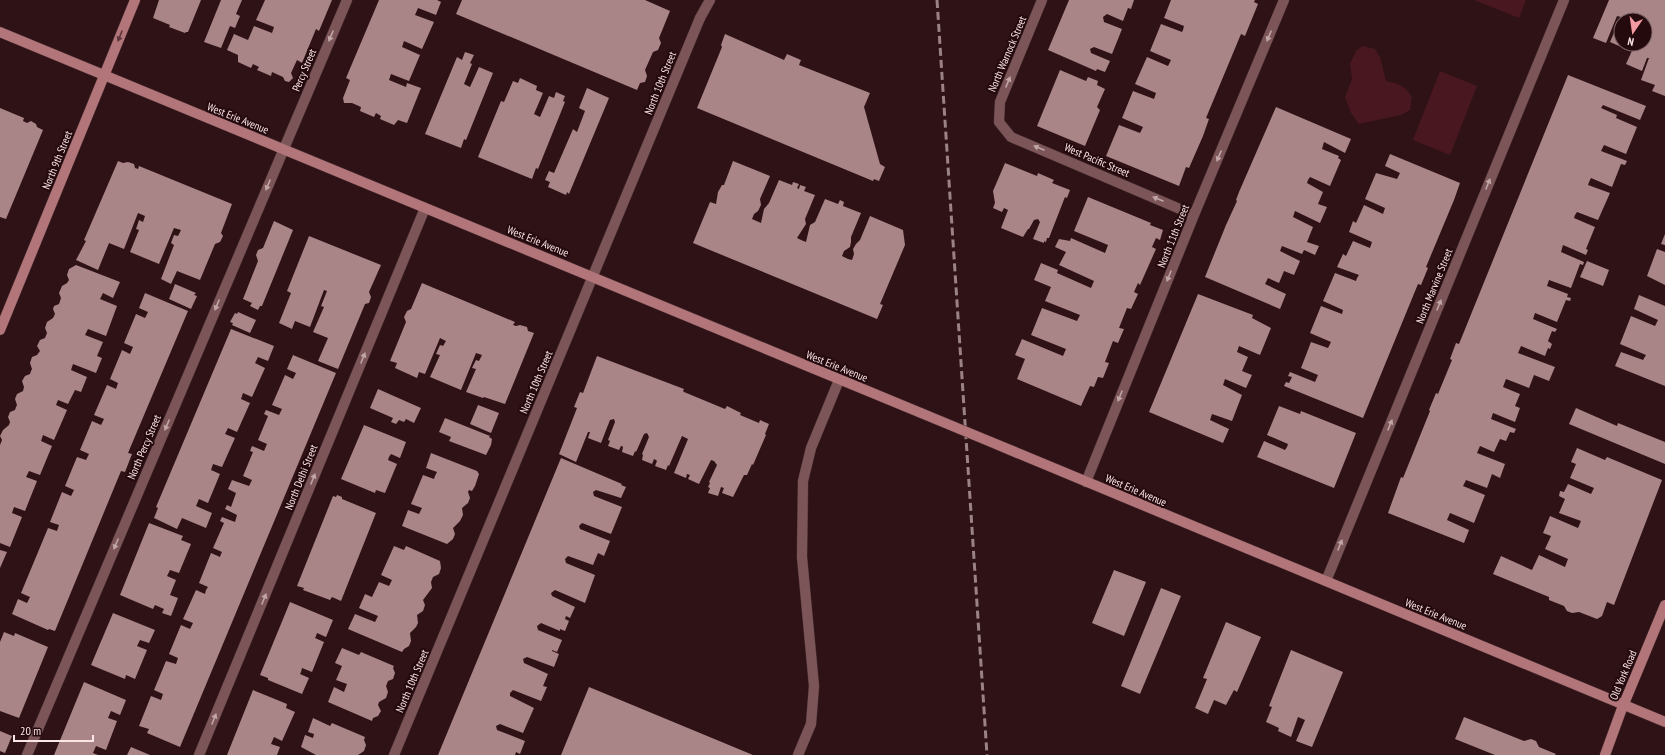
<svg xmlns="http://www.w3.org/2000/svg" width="1665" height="755" viewBox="0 0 1665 755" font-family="'PT Sans Narrow',sans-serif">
	<rect width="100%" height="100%" fill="#2e1216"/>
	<path fill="#49171f" d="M1474,0H1526L1519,18Z
		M1363,46L1375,49L1380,57L1386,81C1400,84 1404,85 1412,97L1410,110L1401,115L1359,124L1351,113L1345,97L1352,79L1350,64L1356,51Z
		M1440,71L1477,86L1450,155L1413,140Z"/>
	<path fill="#aa8588" d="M159,0H201L188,32H186L185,33L169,27L170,25L153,18Z
		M221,0H242L236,14L240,16L235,28L230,26L221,48L204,42Z
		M265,0H332L319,31L316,29L302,63L297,60L291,73L293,78L289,82L285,81L283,77L272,72L271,76L257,70L259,67L253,64L251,68L238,62V55L227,50L234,34L248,40L254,26L272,33L274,27L256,20Z
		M379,0H437L441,2L436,15L418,8L415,15L434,22L422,49L404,41L402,47L420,55L409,81L391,74L389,80L406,87L407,83L421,88L407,123L398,120L394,125L380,119L381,116L376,113L374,117L360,111L361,107L352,103H344L343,98L350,80L346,78Z
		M462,0H645L670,11L659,38L661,43L658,50L653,52L645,70L647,76L645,82L640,83L637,90L456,14Z
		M1069,0H1134L1131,9L1128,8L1123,21L1107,14L1103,17L1104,22L1122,29L1112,54L1094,47L1090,49L1091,53L1110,61L1105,72L1097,69L1096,71L1048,50Z
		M1171,0H1255L1254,2L1258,4L1245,36L1241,34L1206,118L1209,119L1203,136L1189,168L1186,167L1179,186L1106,156L1119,125L1140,133L1143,127L1122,118L1133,91L1154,99L1156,93L1135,84L1147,57L1168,66L1171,60L1150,51L1161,24L1182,32L1183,30L1184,26L1164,18Z
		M1609,0H1665V96L1652,91L1655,85L1641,80L1649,58H1647L1642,71L1626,64L1635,44H1645V20H1621V44H1628L1626,49L1610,42L1621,17L1617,16L1606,43L1593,38Z
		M725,34L784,60L787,54L801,60L799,65L870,93L864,107L880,164L885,167L879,181L874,179L873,181L697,108L722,47L721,45Z
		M465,52L474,55L470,63L472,64L464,84L470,87L479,67L493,73L466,140L464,139L461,148L425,134L457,57L462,60Z
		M1060,70L1086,81L1088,77L1098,81L1097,85L1105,89L1097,107L1100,110L1085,146L1037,126Z
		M1568,75L1646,106L1640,120L1603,105L1601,108L1617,115L1616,118L1637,127L1626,154L1604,145L1601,151L1627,161L1625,165L1621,164L1612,187L1591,178L1589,182L1588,185L1610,193L1598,220L1577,212L1575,215L1574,218L1595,227L1586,249L1588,250L1586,255L1563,245L1561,252L1584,262L1583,265L1580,264L1571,288L1549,280L1547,286L1568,294L1567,297L1571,298L1570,301L1566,300L1557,322L1535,313L1533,319L1557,329L1555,332L1552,331L1548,341L1552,344L1550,349L1548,348L1545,356L1521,346L1518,353L1555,367L1549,381L1534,375L1529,388L1506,379L1503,387L1520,394L1515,406L1520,408L1515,422L1493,413L1491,419L1516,429L1514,433L1510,432L1506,441L1500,439L1494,452L1480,446L1477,453L1505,464L1500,478L1492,474L1487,488L1466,480L1463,486L1485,495L1474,523L1450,513L1447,520L1469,530L1464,543L1388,513L1401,477L1403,478L1430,411L1429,410L1436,393L1438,394L1452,360L1450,359L1456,343L1459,344Z
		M520,78L537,86L536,90L543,93L534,114L540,117L549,96L554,98L556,92L565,96L563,101L565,102L538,169L536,168L532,179L478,157L501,101L504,102L513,81L518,83Z
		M587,88L609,98L569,194L567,192L566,195L548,187L550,182L545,180L549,171L554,173L573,129L577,132L585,111L579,108Z
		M1276,107L1351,139L1345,153L1324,142L1322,149L1339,156L1338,158L1341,160L1330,186L1310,177L1308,180L1307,183L1323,192L1318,204L1327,207L1320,223L1295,211L1293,217L1313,227L1307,242L1319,246L1315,255L1304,250L1302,254L1282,246L1280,251L1300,261L1294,275L1284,271L1279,283L1268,278L1265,284L1286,294L1280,309L1205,277L1226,225L1237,201L1236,200L1239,192Z
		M0,108L24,118L23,121L27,123L31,121L36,124L37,127L43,130L6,219L0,217Z
		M1390,154L1460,183L1454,200L1426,267L1428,268L1421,285L1418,284L1363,418L1284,386L1286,382L1289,383L1292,377L1288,376L1290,372L1315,382L1318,375L1301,368L1311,342L1328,348L1331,342L1310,333L1321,306L1342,314L1343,310L1323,301L1335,273L1356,281L1357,278L1359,275L1337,267L1343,254L1346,256L1353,241L1370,248L1372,242L1349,232L1353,221L1356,223L1364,205L1383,214L1385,208L1365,199L1376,173L1397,179L1400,173L1385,166Z
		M118,161L123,163L128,162L134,164L135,168L138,169L139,166L232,204L221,233L223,236L220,242L215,244L200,280L177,271L171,284L161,279L174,245L171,243L174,235L178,236L181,230L174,228L159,264L130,252L139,230L136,229L139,220L143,222L145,216L138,213L124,249L109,243L98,270L76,260L86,241L84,240Z
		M733,161L770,176L760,199L761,205L758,211L754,214L752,219L761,223L764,209L769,203L779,180L792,185L793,182L799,184L797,188L799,189L800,185L806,187L804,191L815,195L805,219L806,224L797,238L801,240L806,242L810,225L815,222L825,199L838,204L840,200L844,202L843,206L861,213L851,237V242L850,247L844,251L842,256L848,259L852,260L854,254L853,249L856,244L860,240L870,216L903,230L905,245L880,304L883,305L877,319L693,243L710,202L716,204L718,192L722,185H724Z
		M1005,163L1037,176L1038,173L1054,180L1052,183L1070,190L1067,198L1065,197L1049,238H1047L1046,242L1044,241V243L1033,239L1040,222L1038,219L1034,220L1029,229H1028L1023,237L1001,228L1008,210L1004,208L1002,212L993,208L995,203L993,191Z
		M1088,197L1151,223L1150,225L1163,230L1160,240L1156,238L1152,247L1156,249L1140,285L1138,283L1134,292L1138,294L1131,309L1127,308L1119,328L1124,329L1118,343L1113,341L1105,362L1109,363L1103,378L1098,377L1094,387L1090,386L1081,406L1017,379L1025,359L1015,355L1022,339L1063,356L1066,349L1031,335L1042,308L1077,321L1080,315L1045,301L1051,287L1034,280L1041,263L1058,270L1057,273L1091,288L1094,281L1059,265L1066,252L1055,247L1059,239L1070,241L1071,238L1105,253L1108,245L1074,231Z
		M274,221L293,230L262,306H260L258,310L250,306L252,303L243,299L258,261L256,255L258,250L263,248Z
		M1665,234V245L1661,244Z
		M309,236L381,265L369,292L371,297L369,303L365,304L338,369L318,361L328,338L313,332L324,307L321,306L327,291L324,290L310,327L295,321L292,329L279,323L291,293L287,291Z
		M1657,249L1665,252V285L1647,276Z
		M1587,261L1609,270L1603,286L1580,277Z
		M76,265L120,282L113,298L103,293L100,299L117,306L106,336L88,329L85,335L103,342L97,356L102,358L96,373L73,364L71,370L87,377L81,392L75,390L68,404L58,400L56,405L67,410L54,440L43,435L41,441L52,446L40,475L29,471L26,477L37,481L25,511L14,507L12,513L22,517L10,547L0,543V445L2,440L0,436L3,430L9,425L10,422L8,417L10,412L15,410L16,407L17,405L15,399L17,394L23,391L24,387L22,381L25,376L30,374L31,371L32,369L30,363L32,357L37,355L40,351L37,346L40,340L45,338L47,333L45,328L47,322L53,318L55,314L53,309L54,306L59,304L61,298L59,293L62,286L67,283L69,280L67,275L69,269Z
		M422,283L515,322L513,325L516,326L520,325L527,327L528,331L534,333L505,404L484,397L483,398L466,392L476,369L472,368L476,360L479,361L482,355L476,353L461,390L430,377L440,355L436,354L440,345L443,346L446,341L440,338L425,374L419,372L417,378L395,368L397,363L390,361L406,322L404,317L407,311L411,309Z
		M175,284L196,293L194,295L197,296L191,309L169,299Z
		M145,293L188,311L128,453L132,454L125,472L121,471L55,631L49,629L48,630L12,614L18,599L27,603L30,597L21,593L48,528L57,531L59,525L50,522L62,492L71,496L74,490L65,486L77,457L86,460L89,454L80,450L92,421L101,425L104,419L94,415L107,385L116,389L118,383L110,379L122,350L130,354L133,347L124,343L136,314L145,318L148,312L139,308Z
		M1198,294L1253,315L1252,318L1271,328L1260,355L1239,346L1237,352L1248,357L1242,371L1252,375L1246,388L1225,379L1223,385L1242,395L1232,421L1212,414L1210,420L1229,429L1223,443L1149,412Z
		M1639,295L1665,306V386L1615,366L1621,352L1643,360L1646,355L1620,344L1631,316L1655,326L1658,320L1634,309Z
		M238,312L256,320L250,333L232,325L233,323L230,322L235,313L237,314Z
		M231,329L274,346L268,361L258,357L255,363L265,368L252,397L243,393L241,399L250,403L237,432L228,428L225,434L235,438L222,467L213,464L211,470L220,474L208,503L199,499L196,506L212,513L206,528L182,518L177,529L154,518L158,508L156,507Z
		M293,355L336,373L180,747L147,733L149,729L139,726L151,696L161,700L163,694L154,690L166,661L176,664L178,658L169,654L181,625L190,629L193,623L183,619L196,590L205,594L206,590L208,587L199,583L211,553L220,557L221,554L222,552L213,548L224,523L220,521L222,517L235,522L237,515L225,509L227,505L231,507L236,493L228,489L232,480L249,486L252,480L243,476L253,452L250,451L252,446L264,451L267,444L258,440L268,416L264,414L266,410L279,415L282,409L272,405L285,375L293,379L296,373L287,369Z
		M597,356L684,389L683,391L684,392L725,409L727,406L741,413L740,415L759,423L760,420L769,424L765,434L766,435L753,465L752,464L747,475H744L733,497L722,493L724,488L721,487L718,496L708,493L710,488L708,487L710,483L709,482L717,465L714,461L711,460L699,484L688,479L690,475L687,474L686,478L674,473L688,439L682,436L669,466L668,465L666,470L655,466L657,461L656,460L654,459L652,464L642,460L643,455L642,454L649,437L647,433L644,434L636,452L635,451L633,456L622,452L623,447L622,446H621L619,450L608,446L610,441L608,440L615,422L614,419L610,420L601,443L588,438L590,432H588L576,462L559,454L577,408L574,407L580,392L583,393Z
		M378,389L421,408L414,423L406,419L404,422L399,420L396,424L391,422L393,418L370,408Z
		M478,405L499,413L491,433L470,424Z
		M1279,406L1300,414L1301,411L1356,433L1334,488L1257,457L1264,441L1285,450L1287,447L1288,444L1267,435Z
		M1576,408L1617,426L1618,423L1665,442V464L1569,424Z
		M445,418L490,436L489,437L492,439L491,445L486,455L449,441L451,437L439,432Z
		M364,425L406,442L400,458L391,454L389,457L388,460L397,464L385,493L376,490L375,493L341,479Z
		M1577,448L1605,460L1607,457L1662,480L1614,605L1607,602L1602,616L1597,619L1579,612L1572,613L1567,611L1564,606L1549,600V597L1493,574L1501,556L1532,570L1539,555L1565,567L1568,559L1545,549L1551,536L1543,533L1550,516L1578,528L1581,521L1559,513L1565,499L1559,496L1560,491L1564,492L1568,484L1591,494L1594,488L1570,478L1576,464L1571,462Z
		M431,453L477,471L479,474L475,486L472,491L469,490L468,492L470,498L468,503L462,508L463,515L460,521L453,528L455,534L453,539L447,544L402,526L408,510L419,514L422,508L411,504L423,475L434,479L435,476L437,472L426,468Z
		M561,458L622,484L621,485L626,487L621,498L596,490L593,492L594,496L622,507L611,534L582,523L579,526L580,529L610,541L604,556L598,553L593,565L568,556L565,559L566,563L595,575L585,603L555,590L551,593L552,596L575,607L570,618L566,616L565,619L569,621L565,631L560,629V631L541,623L537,626L538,630L562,640L557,652L552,650V651L559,654L554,667L527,657L523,659L524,663L548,674L543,686L547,687L541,701L513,690L510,693V696L534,708L523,733L500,724L496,726L497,730L525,741L520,754L516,752L515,755H438Z
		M337,495L342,497V499L376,513L341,601L332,597L330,600L303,590L304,588L297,586L333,496L336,497Z
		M149,523L183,536L181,540L191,544L179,573L170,570L167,576L176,580L170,595L178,598L171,616L162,613L164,609L155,605L153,609L120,595Z
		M394,546L404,550L406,546L440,561L441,568L439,574L433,577L431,582L432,588L423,600L425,605L423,611L417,615L418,623L416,627L410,633L411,641L409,646L404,649L402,652L348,629L355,614L375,622L378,616L359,608L365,594L372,597L379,582L389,586L392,580L381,575Z
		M0,550L7,552L0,568Z
		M1114,570L1146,582L1124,636L1092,623Z
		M1161,588L1181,596L1140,694L1121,686Z
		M290,602L333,620L326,637L317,633L316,636L315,638L324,642L312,672L302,668L301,672L300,674L309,678L302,694L268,680V678L260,675Z
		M113,613L155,630L149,643L140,640L137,646L147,650L135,679L126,675L125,679L91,665Z
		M1226,622L1261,637L1237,692L1234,690L1226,705L1214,700L1208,714L1195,708L1207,679L1203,678Z
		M4,632L14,636L15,633L48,647L19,718L0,711V642Z
		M342,648L359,655L361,652L394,666L393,668L395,673L393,679L388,681L386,686L388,692L386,698L379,702L378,705L381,711L378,716L373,718L372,721L328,702L334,687L344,692L347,684L336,680L342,666L335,663Z
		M1291,650L1343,672L1312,747L1296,741L1305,720L1298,717L1291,737L1278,731L1279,728L1266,722L1272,707L1269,706Z
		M84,682L126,700L120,715L111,711L108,718L117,721L106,750L96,746L93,753L98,755H54Z
		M589,687L753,755H561Z
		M253,690L287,704L286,708L295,712L282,741L274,737L271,744L280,747L277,755H227Z
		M1464,717L1524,741L1531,739L1536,741L1539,747L1556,754L1555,755H1495L1455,739Z
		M313,718L330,726L332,723L365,737L364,740L366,745L364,751L358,755H316L301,747L305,735L313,738L314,734L308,732Z
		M0,731L12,736L5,753L0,751Z
		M131,747L150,755H127Z"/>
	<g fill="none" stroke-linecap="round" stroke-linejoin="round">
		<defs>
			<path id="lane" d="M700,18L710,0
				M798,755L811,724L814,686L802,557L803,481L811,448L839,380"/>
			<path id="street" d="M1042,0L1000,102L999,122L1011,137L1194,215
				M1086,482L1194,215L1284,0
				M1326,581L1564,0
				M27,755L347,0
				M199,755L425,208
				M394,755L700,18"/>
			<path id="secondary" d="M0,32L921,413
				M0,330L135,0
				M991,442L1665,722
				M1605,755L1621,711L1665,605"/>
		</defs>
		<use href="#lane" stroke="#4b3033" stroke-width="11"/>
		<use href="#street" stroke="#4b3033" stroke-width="11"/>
		<use href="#secondary" stroke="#4b3033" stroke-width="11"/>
		<use href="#lane" stroke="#7b5558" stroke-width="10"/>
		<use href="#street" stroke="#7b5558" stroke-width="10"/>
		<use href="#secondary" stroke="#b2757a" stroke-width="10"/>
		<path stroke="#9b8385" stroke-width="3" stroke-dasharray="8 4" stroke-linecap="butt" d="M937,0L987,755"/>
		<defs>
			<path id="secondary-bridge" d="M921,413L991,442"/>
		</defs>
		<use href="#secondary-bridge" stroke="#4b3033" stroke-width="11" stroke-linecap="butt"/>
		<use href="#secondary-bridge" stroke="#b2757a" stroke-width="10"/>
	</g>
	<defs><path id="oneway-solid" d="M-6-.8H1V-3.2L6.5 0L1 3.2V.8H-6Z"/></defs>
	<use fill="#5d3439" href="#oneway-solid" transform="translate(120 36) rotate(112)"/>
	<g fill="#c1a5a7">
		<use href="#oneway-solid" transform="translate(331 36) rotate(113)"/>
		<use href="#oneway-solid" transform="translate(1269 36) rotate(113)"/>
		<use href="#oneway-solid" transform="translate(1008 82) rotate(-67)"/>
		<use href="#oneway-solid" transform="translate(1039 148) rotate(-157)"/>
		<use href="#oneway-solid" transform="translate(1219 156) rotate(113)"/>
		<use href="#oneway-solid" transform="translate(1488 184) rotate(-68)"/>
		<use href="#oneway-solid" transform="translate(268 185) rotate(113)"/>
		<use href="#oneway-solid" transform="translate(1158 199) rotate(-157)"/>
		<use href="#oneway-solid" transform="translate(1169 276) rotate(112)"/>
		<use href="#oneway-solid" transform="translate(217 305) rotate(113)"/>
		<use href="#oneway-solid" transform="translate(1439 305) rotate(-68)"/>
		<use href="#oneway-solid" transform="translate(363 358) rotate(-68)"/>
		<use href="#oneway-solid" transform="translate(1120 396) rotate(112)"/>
		<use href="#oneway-solid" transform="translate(167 425) rotate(113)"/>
		<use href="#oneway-solid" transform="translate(1390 425) rotate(-68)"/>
		<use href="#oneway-solid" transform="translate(313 479) rotate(-68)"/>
		<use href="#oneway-solid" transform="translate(116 544) rotate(113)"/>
		<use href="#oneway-solid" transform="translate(1340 545) rotate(-68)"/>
		<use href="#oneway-solid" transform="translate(264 599) rotate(-68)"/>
		<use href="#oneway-solid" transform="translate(214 719) rotate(-68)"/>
	</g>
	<g text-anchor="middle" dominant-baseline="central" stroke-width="4" stroke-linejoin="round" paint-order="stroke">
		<g font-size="11" fill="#fbe6e7" stroke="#24090d">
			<text transform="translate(1007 54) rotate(-67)">North Warnock Street</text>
			<text transform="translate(304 70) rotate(-67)">Percy Street</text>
			<text transform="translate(660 83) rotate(-68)">North 10th Street</text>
			<text transform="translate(238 118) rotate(22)">West Erie Avenue</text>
			<text transform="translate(57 160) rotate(-68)">North 9th Street</text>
			<text transform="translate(1097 160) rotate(23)">West Pacific Street</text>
			<text transform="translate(1173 236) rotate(-68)">North 11th Street</text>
			<text transform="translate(538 241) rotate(22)">West Erie Avenue</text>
			<text transform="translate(1434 286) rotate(-68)">North Marvine Street</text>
			<text transform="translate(837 366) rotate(22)">West Erie Avenue</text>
			<text transform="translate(536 382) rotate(-67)">North 10th Street</text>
			<text transform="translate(144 447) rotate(-67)">North Percy Street</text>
			<text transform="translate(301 477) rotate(-68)">North Delhi Street</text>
			<text transform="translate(1136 490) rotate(23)">West Erie Avenue</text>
			<text transform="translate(1436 614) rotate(22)">West Erie Avenue</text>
			<text transform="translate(1623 675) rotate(-67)">Old York Road</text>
			<text transform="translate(412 681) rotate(-67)">North 10th Street</text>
		</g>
	</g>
	<g transform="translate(1633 32) rotate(193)"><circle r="19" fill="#24090d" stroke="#7a6164"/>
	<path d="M0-3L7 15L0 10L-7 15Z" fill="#f49aa3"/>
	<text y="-6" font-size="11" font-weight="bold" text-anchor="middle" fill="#fbe6e7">N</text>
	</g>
	<path d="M14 735v6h79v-6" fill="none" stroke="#fbe6e7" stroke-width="2"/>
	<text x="20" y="735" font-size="12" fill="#fbe6e7" stroke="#24090d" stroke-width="3" paint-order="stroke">20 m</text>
</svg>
